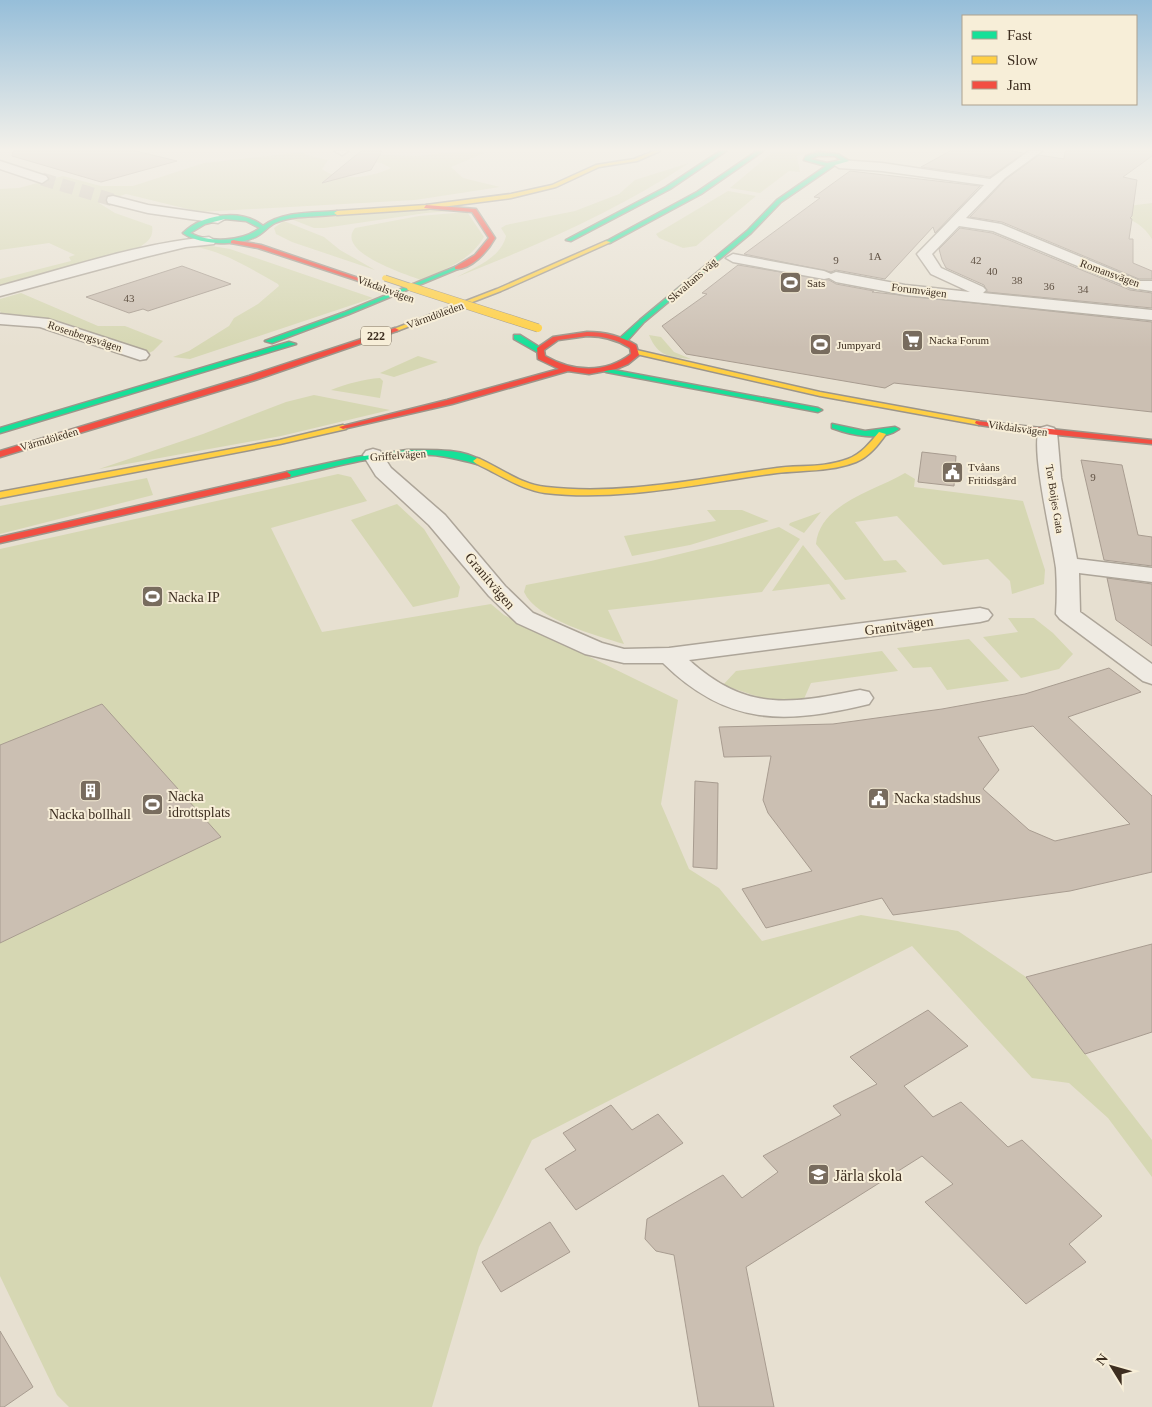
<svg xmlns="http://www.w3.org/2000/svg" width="1152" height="1407" viewBox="0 0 1152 1407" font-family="'Times New Roman',serif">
	<rect width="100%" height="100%" fill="#e7e0d1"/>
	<path fill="#d6d7b3" d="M461,151H483L484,153L451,167L463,178L500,187L415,200L200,212L126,194L99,203L115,213L152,226C154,238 147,242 138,248L0,287V279L71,261L69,257L75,255L49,243L0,250V189L19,188L63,176L101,186H133L204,163L302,152L310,156L328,160L322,169C340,183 372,177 391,168L381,163L351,158L360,154L418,156Z
		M774,151H818L797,156L800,172L789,171L760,193L730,188Z
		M689,163C617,211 538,245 457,277C475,267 501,258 506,236L501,228L506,225L575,211L619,194L635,180Z
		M728,191L756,196L696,246L683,248L659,238L656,234Z
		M1152,203V239C1143,225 1134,220 1118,216L1128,206Z
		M437,209L464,210L426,213L324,228H314L291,219Z
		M467,212L484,237C470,261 445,269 421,280C405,274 335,252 355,228L419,216Z
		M284,221L324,237L340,250L375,270L292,242L276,234L274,228Z
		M206,245L230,249L373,298L190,359L173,357L189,351L229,326L234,318L258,304L279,286L278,284C251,269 222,250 190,246Z
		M21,293L98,326H125L163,341L153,351L149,353L68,324L48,320L3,316L0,311V299Z
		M649,335L661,337L674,352L691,359C670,357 658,357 649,335Z
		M418,356L438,362L394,377L380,373Z
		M380,378L383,381L380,398L331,390C346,384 364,379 380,378Z
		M314,395L390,410L281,436L99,469L203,434L286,402Z
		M905,473L915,479L914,487L1023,501L1045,570L1044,584L1012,594L1010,581L988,559L943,565L897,516L855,522L884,561L896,560L907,572L845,580L816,544C820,503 875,491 905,473Z
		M338,474L351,477L367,501L271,528L322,632L491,604L504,615L678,700L661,804L689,869L719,888L762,941L861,915L958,931L1026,977L1152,1140V1177L1108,1118L1069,1083L1032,1078L912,946L532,1140L479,1247L432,1407H69L57,1395L0,1276V549Z
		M147,478L153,495L0,534V506Z
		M397,504L424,529L460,587L458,597L413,607L351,520Z
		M707,510H742L769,521L690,545L632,556L624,536L716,521Z
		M821,512L804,533L789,525L790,523Z
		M779,527L800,539L762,592L608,610L624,644C597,636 536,619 524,592L526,585L651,561L721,544Z
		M803,545L846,599L841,600L829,584L772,591Z
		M1008,618H1034L1053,633L1073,654L1059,669L1021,678L983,637L1018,632Z
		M969,639L1009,681L947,690L931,667L913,668L897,648Z
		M882,651L898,671L811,683L803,701H771L723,685L736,671Z"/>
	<path fill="#cbbfb2" stroke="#a89c90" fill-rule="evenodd" d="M13,151H136L177,161L101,182L12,156Z
		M361,151H382L371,170L322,183Z
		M950,151H1011L1024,153L990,177L921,167Z
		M1065,151H1152V156L1123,177L1137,180L1132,216L1130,218L1132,219L1129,239H1133V263L1152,271V279H1139L1002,222L970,217L1006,179L1039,155L1064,159Z
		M850,171L980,186L935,233L933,227L885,279L836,270L831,272L744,254L820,198L814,197Z
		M960,228L992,233L1130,290L1152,293V308L987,292L984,285L946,268L942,260L939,249Z
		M738,265L829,280L836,284L874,291L872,292L1152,322V412L894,383L885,388L686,354L662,326L707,294L702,293Z
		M182,266L231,284L148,311L143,309L129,313L86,297Z
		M922,452L956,456L954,486L918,482Z
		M1081,460L1122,465L1138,535L1152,537V566L1104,560Z
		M1107,578L1152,584V646L1116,620Z
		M1109,668L1141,692L1068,717L1152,796V872L1070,891L893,915L882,898L766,928L742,889L812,871L768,813L763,800L771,756L724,757L719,727L833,724L942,709L1025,694ZM1033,726L1130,824L1055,841L1029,830L983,789L999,770L978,737Z
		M102,704L221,837L0,943V745Z
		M695,781L718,783L717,869L693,867Z
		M1152,944V1032L1085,1054L1026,977Z
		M928,1010L968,1046L904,1086L933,1117L961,1102L1008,1147L1022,1140L1102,1216L1069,1244L1086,1262L1026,1304L925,1202L953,1184L922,1156L746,1267L774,1407H699L674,1255L656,1251L645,1239L647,1219L723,1175L742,1198L778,1172L763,1156L841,1115L833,1106L877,1084L850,1057Z
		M611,1105L632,1130L658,1114L683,1143L576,1210L545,1169L576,1150L563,1133Z
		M550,1222L570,1252L501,1292L482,1262Z
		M0,1331L33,1387L4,1407H0Z"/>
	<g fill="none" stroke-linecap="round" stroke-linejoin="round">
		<path stroke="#c5bcae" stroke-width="13" stroke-dasharray="13 7" stroke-linecap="butt" d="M42,179L113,200"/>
		<defs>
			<path id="street" d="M335,151H348L342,155Z
				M1029,151H1042L1005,178L966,218L1001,224L1139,281H1152V291L1131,288L993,231L959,226L932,254L941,268L983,287L986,290L983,293L1152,310V320L905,295L836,282L829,278L824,279L733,262L726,258L733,254L824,271L831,274L836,272L905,285L970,292L931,274L917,254L984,185L882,171L839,168L833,164L839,160L882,163L990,179Z
				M0,161L46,176L48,179L42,183L0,169Z
				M113,196L148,205L218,215L225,219L218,223L148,213L108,203L107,200L108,197Z
				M209,237L216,241L214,244L186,247L145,257L0,296V286C68,268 139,243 209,237Z
				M0,314L48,319L146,351L149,355L146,359L140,360L40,327L0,324Z
				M1047,426L1054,428L1057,432L1061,478L1077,559L1152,568V582L1079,573L1080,612L1152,664V684L1143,681L1060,619L1056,614C1057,599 1057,583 1056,568C1053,543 1029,445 1040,428Z
				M373,449L380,451L391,468L445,515L505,586L533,613L602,643L624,649L669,648L980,608L988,610L992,615L988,620L980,622L689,660C747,712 789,704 860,690L869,692L873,698L869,704C786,724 728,727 663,663H624L585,654L517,623L489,596L429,525L376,476L363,455L366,451Z"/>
			<path id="fast" d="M720,151H726L670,189L571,241L566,240L666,187Z
				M757,151H763L701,194L610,243L605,242L697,192Z
				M818,152L838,154L849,161L835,165L781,202L751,233L644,322L626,342H620V338L640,320L747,231L777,200L826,166L804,160L806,156ZM818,156H835L841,160L827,163L810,159Z
				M337,211L339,214C318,218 295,214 275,223C267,227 262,235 253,238C235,246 199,245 183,233C202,214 241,208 263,226C283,211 313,213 337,211ZM225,219L246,221L260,228C241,242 210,243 190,233L205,224Z
				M455,267L460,268L349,314L272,343L265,341L345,312Z
				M514,335H520L544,350L537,352L514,339Z
				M289,342L296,344L0,433V428Z
				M603,368L818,408L822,410L818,412L606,372L602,370Z
				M832,424L865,431L895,427L899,429C881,442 851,435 832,428Z
				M407,450C427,450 465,448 481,461L477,464C462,460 447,456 432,455C383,452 334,467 287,478L283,475L287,472L357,457Z"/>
			<path id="slow" d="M654,151H660L637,161L599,167L556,187L511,198L426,209L337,215L334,213L337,211L426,205L511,194L552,185L596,165L634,159Z
				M606,241L611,242L501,291L397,331L391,330L497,289Z
				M632,349L820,392L979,421L983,423L979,425L820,396L632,353Z
				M343,425L347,427L346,429L280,444L0,498V492L280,440Z
				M879,432L886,434C878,445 869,457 856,462C830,472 803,470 777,473C701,483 622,502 545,493C525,490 508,480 489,470C484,467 477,465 473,461L477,458L480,459C502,469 522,485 546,487C623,496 701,478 777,468C800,465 825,468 848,459C861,454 870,443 879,432Z"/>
			<path id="jam" d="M426,205L476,209L495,238C488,251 471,270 455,269V267L475,255L489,238L472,212L424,208Z
				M233,240L261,245L373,283L368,284L258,248L231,243V241Z
				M395,328L399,330L397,331L255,380L0,457V451L249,376Z
				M587,332C605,332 621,336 636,345L639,355L628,364L616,369L589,374L568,371L452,404L343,429L339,427L447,400L559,369L538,359L537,348L553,337ZM587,336C603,336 616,339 630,348L631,354C605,374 573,372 545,356L544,350L558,340Z
				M976,421L1152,440V444L1026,432L979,425L975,423Z
				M287,472L291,475L290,477L0,543V537Z"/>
		</defs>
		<use href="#street" stroke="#ada599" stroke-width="3"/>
		<use href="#fast" stroke="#9c958a" stroke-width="3"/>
		<use href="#slow" stroke="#9c958a" stroke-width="3"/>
		<use href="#jam" stroke="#9c958a" stroke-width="3"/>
		<use href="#street" fill="#efebe3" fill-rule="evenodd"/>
		<use href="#fast" fill="#16e098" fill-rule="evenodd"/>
		<use href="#slow" fill="#ffcf43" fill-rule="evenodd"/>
		<use href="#jam" fill="#f24e42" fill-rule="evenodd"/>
		<defs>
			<path id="slow-bridge-far1" d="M385,278L415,288"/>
			<path id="slow-bridge" d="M411,287L538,328"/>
		</defs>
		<use href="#slow-bridge-far1" stroke="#9c958a" stroke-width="7" stroke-linecap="butt"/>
		<use href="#slow-bridge" stroke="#9c958a" stroke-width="9" stroke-linecap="butt"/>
		<use href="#slow-bridge-far1" stroke="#ffcf43" stroke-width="5.5"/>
		<use href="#slow-bridge" stroke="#ffcf43" stroke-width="8"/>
	</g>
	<linearGradient id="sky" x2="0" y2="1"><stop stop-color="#96bed9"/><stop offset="0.43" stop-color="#f4f1ea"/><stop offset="1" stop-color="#f4f1ea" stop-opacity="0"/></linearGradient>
	<rect width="1152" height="348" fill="url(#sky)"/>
	<defs>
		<symbol id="stadium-square" viewBox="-11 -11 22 22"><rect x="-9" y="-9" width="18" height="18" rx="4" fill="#786c5e" stroke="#f7eed8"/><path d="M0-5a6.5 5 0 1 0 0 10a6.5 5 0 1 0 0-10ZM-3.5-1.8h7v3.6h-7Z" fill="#fff"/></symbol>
		<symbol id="supermarket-square" viewBox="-11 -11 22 22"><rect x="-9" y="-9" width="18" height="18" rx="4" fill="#786c5e" stroke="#f7eed8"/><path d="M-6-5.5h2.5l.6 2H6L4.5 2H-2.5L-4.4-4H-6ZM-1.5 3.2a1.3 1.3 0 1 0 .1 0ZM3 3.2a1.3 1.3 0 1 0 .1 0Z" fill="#fff"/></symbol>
		<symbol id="civic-square" viewBox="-11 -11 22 22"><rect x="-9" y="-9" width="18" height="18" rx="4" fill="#786c5e" stroke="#f7eed8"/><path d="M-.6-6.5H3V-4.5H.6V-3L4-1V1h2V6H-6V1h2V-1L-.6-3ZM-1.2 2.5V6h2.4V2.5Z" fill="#fff"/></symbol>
		<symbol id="building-square" viewBox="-11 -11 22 22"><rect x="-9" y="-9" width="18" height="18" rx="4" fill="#786c5e" stroke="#f7eed8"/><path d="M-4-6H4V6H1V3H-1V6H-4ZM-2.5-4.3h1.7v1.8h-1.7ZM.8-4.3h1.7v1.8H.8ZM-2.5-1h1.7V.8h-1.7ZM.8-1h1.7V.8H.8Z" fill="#fff"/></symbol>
		<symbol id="school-square" viewBox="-11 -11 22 22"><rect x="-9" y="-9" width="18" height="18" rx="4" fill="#786c5e" stroke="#f7eed8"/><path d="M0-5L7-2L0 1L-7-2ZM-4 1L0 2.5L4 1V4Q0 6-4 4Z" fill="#fff"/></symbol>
	</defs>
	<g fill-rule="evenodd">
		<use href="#stadium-square" x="778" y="270" width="25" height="25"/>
		<use href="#supermarket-square" x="900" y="328" width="25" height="25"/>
		<use href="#stadium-square" x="808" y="332" width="25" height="25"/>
		<use href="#civic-square" x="940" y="460" width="25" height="25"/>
		<use href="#stadium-square" x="140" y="584" width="25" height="25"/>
		<use href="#building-square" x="78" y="778" width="25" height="25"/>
		<use href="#civic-square" x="866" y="786" width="25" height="25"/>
		<use href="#stadium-square" x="140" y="792" width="25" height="25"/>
		<use href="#school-square" x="806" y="1162" width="25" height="25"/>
	</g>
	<g text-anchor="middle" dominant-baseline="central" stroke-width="4" stroke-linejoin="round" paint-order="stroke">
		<g font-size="11" fill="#605244">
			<text x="875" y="256">1A</text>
			<text x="836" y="260">9</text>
			<text x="976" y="260">42</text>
			<text x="992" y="271">40</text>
			<text x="1017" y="280">38</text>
			<text x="1049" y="286">36</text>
			<text x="1083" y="289">34</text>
			<text x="129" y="298">43</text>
			<text x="1093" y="477">9</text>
		</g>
		<g font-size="11" fill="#3d2e20" stroke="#f7eed8">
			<text transform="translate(1110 273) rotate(20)">Romansvägen</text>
			<text transform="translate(692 280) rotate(-41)">Skvaltans väg</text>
			<text transform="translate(386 289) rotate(20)">Vikdalsvägen</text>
			<text transform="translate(919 290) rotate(7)">Forumvägen</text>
			<text transform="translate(435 315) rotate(-20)">Värmdöleden</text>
			<text transform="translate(85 336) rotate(18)">Rosenbergsvägen</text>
			<text transform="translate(1018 428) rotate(8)">Vikdalsvägen</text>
			<text transform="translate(49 439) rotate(-16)">Värmdöleden</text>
			<text transform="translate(398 455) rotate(-4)">Griffelvägen</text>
			<text transform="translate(1055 499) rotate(81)">Tor Boijes Gata</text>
		</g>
		<g font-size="11" fill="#3d2e20" stroke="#f7eed8" text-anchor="start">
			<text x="807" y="283">Sats</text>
			<text x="929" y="340">Nacka Forum</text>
			<text x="837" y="345">Jumpyard</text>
			<text x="968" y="467">Tvåans<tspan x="968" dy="13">Fritidsgård</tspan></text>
		</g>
		<rect fill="#f7eed8" stroke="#756857" stroke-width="1" x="361" y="326.5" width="30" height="19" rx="4"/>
		<g font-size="12" font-weight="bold" fill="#3d2e20">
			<text x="376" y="336">222</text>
		</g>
		<g font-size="14" fill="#3d2e20" stroke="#f7eed8">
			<text transform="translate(490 581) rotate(50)">Granitvägen</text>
			<text transform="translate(899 626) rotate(-8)">Granitvägen</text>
		</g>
		<g font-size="14" fill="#3d2e20" stroke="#f7eed8" text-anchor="start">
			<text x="168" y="597">Nacka IP</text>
			<text x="168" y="796">Nacka<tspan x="168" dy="16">idrottsplats</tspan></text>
			<text x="894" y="798">Nacka stadshus</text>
			<text x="90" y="814" text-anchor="middle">Nacka bollhall</text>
		</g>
		<g font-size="16" fill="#3d2e20" stroke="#f7eed8" text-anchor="start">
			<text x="834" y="1175">Järla skola</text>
		</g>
	</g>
	<rect x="962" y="15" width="175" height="90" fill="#f7eed8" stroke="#ada18e"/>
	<rect x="972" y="31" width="25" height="8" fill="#16e098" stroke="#ada18e"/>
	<text x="1007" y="40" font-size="15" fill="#3d2e20">Fast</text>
	<rect x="972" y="56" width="25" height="8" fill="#ffcf43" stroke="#ada18e"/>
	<text x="1007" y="65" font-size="15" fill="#3d2e20">Slow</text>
	<rect x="972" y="81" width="25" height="8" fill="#f24e42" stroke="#ada18e"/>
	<text x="1007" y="90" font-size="15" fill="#3d2e20">Jam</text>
	<g transform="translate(1112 1367) rotate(307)" stroke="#f7eed8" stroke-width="4" paint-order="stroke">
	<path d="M0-4L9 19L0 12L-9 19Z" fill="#3d2e20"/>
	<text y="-8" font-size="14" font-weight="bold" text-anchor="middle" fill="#3d2e20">N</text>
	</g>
</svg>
